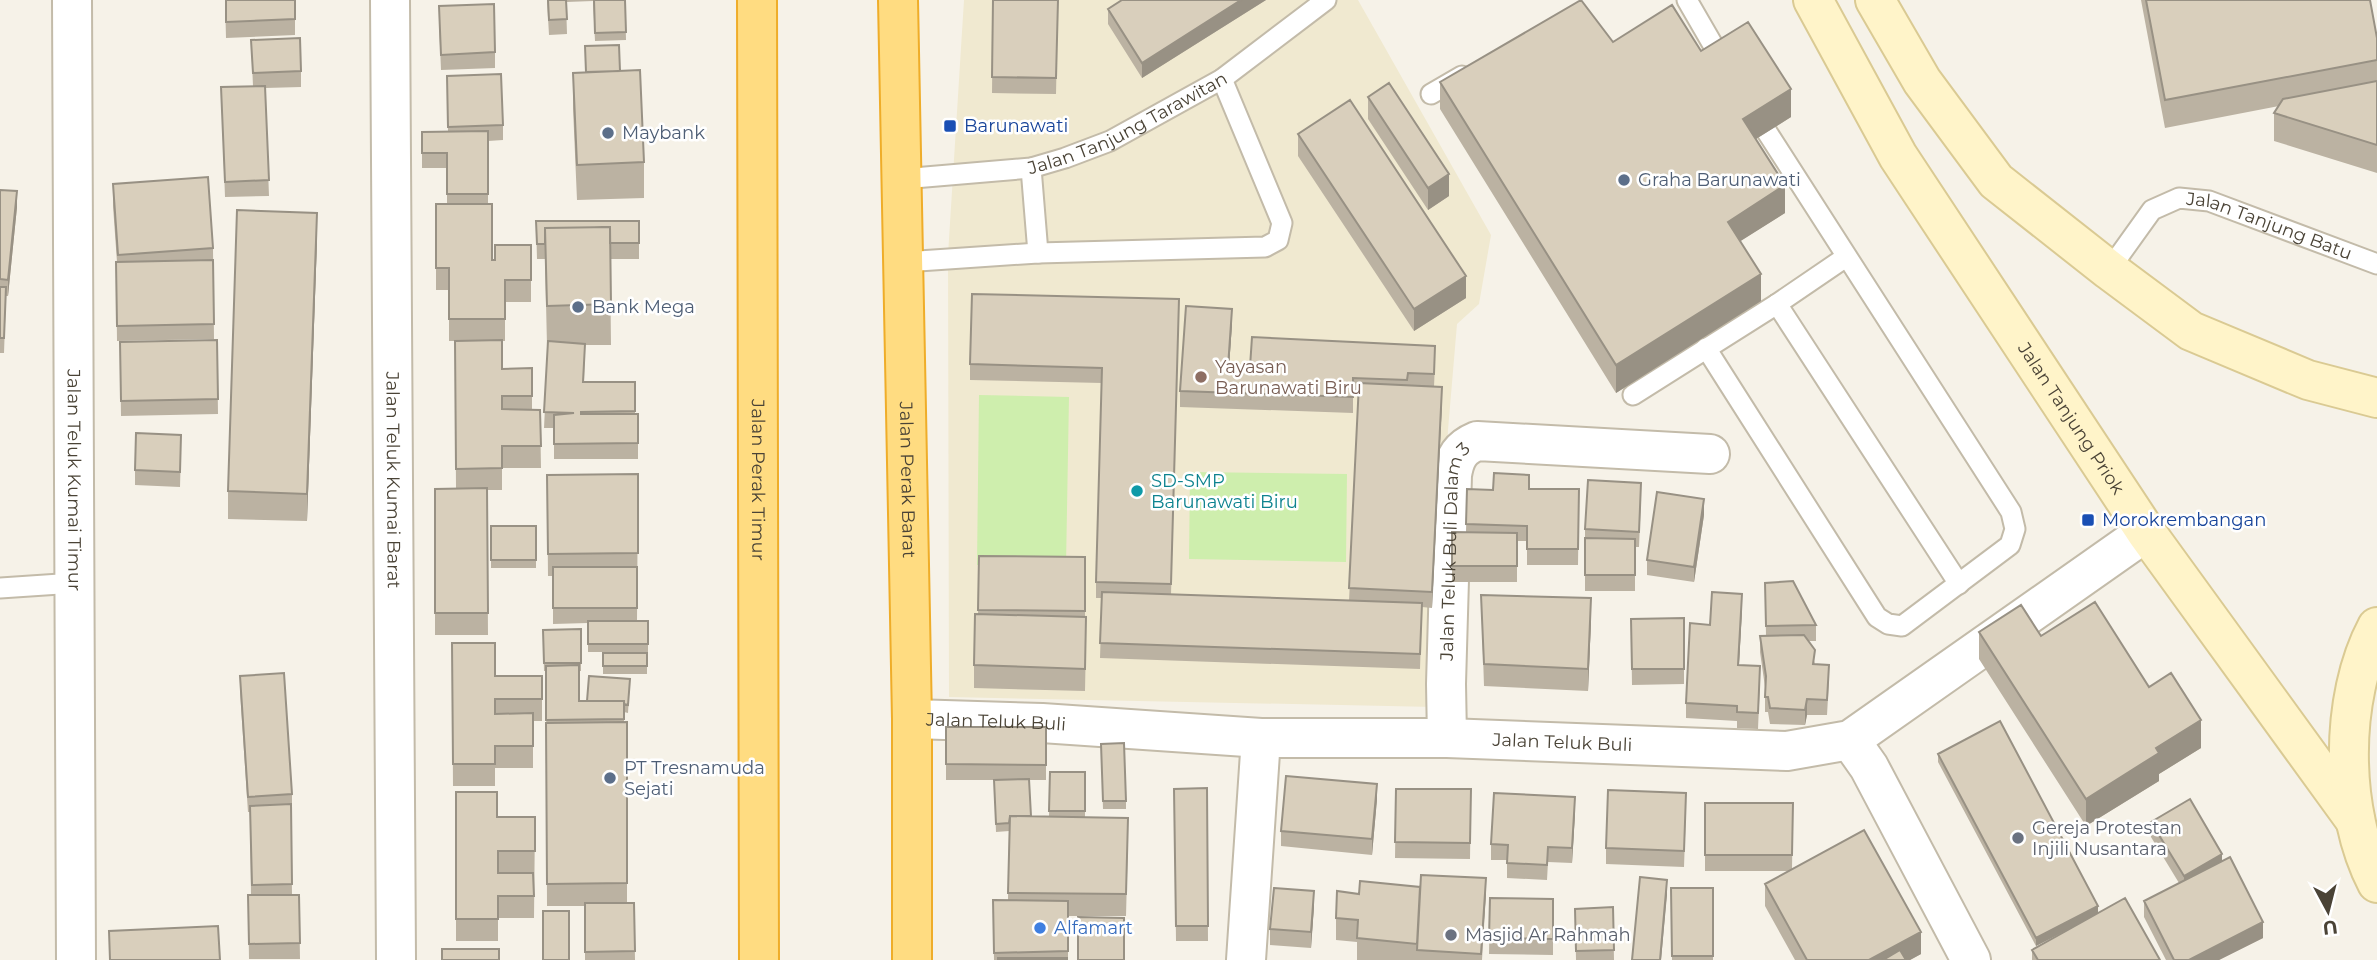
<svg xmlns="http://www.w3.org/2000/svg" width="2377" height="960" viewBox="0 0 2377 960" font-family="Montserrat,sans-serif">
	<rect width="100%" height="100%" fill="#f6f2e8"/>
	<path fill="#f0e9d0" d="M964,0H1358L1491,235L1479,304L1457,324L1448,430L1435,707L949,697L948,255Z"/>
	<path fill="#ceeead" d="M979,395L1069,397L1066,566L977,565Z
		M1190,472L1347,474L1346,562L1189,559Z"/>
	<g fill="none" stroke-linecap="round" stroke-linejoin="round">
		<defs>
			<g id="service">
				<path d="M1687,0L1724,64"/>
				<path d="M1431,94L1462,76"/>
				<path d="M1031,168L1038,253"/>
				<path id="s1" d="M902,179L1031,168L1065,158L1110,141L1222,79L1326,0"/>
				<path d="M904,262L1038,253L1265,247L1278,240L1282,223L1222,79"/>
				<path id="s2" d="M2109,270L2152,210L2179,198L2209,201L2377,264"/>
				<path d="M1777,304L1959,584"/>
				<path d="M1706,348L1877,617L1888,624L1902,626L2010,545L2015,529L2011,512L1767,132"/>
				<path d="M1633,395L1777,304L1846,257"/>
				<path d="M0,588L75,583"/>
			</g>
			<g id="minor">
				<path id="s3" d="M72,0L76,960"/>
				<path id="s4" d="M390,0L396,960"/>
				<path id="s5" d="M912,719L1042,723L1261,738H1447L1787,751L1850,740L2146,532"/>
				<path id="s6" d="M1447,738L1446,684L1452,475C1455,457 1460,448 1477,441L1710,454"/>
				<path d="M1850,740L1869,767L1971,960"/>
				<path d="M1246,960L1261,738"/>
			</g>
			<g id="secondary">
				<path id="s7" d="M1813,0L1898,156L2146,532L2355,820"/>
				<path d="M1875,0L1922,81L1996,181L2109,270L2191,331L2308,380L2377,398"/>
				<path d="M2377,627C2339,698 2340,812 2377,883"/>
			</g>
			<g id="trunk">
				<path id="s8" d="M757,0L759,960"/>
				<path id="s9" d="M898,0L912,719V960"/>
			</g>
		</defs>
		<use href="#service" stroke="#c3bba9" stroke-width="23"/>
		<use href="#minor" stroke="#c3bba9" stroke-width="42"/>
		<use href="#secondary" stroke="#daca93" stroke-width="42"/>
		<use href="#trunk" stroke="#efad29" stroke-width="42"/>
		<use href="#service" stroke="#fff" stroke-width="19"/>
		<use href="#minor" stroke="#fff" stroke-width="38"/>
		<use href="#secondary" stroke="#fff4c9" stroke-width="38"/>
		<use href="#trunk" stroke="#ffdc81" stroke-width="38"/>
	</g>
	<path fill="#bbb2a2" d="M225,0H295V35L226,38Z
		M547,0H628H625L626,40L595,41L593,1L566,2L567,34L549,35Z
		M993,0H1058L1056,94L992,93Z
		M1122,0H1266L1142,78L1108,24V9Z
		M2141,0H2370L2377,38V173L2274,141V113L2279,106L2165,128Z
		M439,22L495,52V68L441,70Z
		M251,40L301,71V87L265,88L269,196L225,197L221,87L253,86Z
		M1613,42L1701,51L1791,117L1756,139L1785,213L1740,241L1761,301L1616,393L1440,109V82Z
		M620,71L644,162V198L577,200L573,108V73Z
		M447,76L503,125V140L488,141V204L492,260L531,245V302H505V341H502V369L532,368V410H540L541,468H502V490H487L488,635H435V489L456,488L455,341H449V290H436V204H447V168H422V148L448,132Z
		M1368,97L1449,196L1428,210L1368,119Z
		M1298,134L1466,298L1414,331L1298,156Z
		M113,184L213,248L214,339L117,341L116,262H117L113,206Z
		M0,190L17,207L8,296H6L4,353H0Z
		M536,221H639V259H610L611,345H585L584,382H635V414H638V459H554V428H544L548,346H547L545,259H537Z
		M317,240L307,521L228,519V491Z
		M1179,299L1171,595L1349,601L1359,394H1353V413L1180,407V391L1232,324L1229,367L1435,362L1434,387L1442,402L1432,608L1422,607L1420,669L1100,658L1102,598H1096V582L1102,383L970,380V364Z
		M217,340L218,414L121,416L120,342Z
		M181,450L180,487L135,485V470Z
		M638,474L637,621H648V652H588V623L553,624V576H548L547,475Z
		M1467,489H1579L1578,565H1527V541H1517V582H1452V532H1466Z
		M1641,498L1639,547H1635V591H1585V529Z
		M1704,515L1694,582L1647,575V560Z
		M491,526H536V568H491Z
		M979,556L1085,557V617L1086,639L1085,691L974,688V665L978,614Z
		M1765,583L1816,625V641H1808L1815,664L1829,680L1827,715H1807L1805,725L1770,724L1768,712H1765V687L1760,652V636H1766Z
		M1481,595L1591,620L1588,691L1484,686Z
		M1742,609L1739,665L1760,681L1758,729L1737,728V721L1686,718V703L1710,625Z
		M1684,618V684L1632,685L1631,619Z
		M581,629V671H579V701H587L630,679L628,713L624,712V722H627V903H634L635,960H585V906H547L546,671H544L543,630Z
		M1979,632L2041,636L2149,687L2201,748L2159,774V781L2086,826L1979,659Z
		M452,643L495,676H542V721H533V768H495V786H453Z
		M603,653H647V674H603Z
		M240,676L292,794V809H291L292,895H299L300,959H249L248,895H251L250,812H248L240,691Z
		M946,727H1046V780H1029L1031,816L1049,817L1050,772H1085V817L1128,840L1126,916H1068V960H994L993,900H1008L1009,831L996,832L994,780H1002H946Z
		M1101,744L1126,801V809H1103Z
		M1938,754L2098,913L2160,960H2032V950L2071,928L2036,946L1938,762Z
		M1207,788L1208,941H1176L1174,789Z
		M1396,789H1471L1470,859L1395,858Z
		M456,792L497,817H535L534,918H498V941H456Z
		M1377,799L1372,855L1281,846V831Z
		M1705,803H1793L1792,869L1921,954L1910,960H1795L1765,906V884L1790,871H1705Z
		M1686,808L1684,867L1606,864V848Z
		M1575,812L1572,863L1548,862L1547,880L1507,878V860H1491V844Z
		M2151,822L2222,861L2263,938L2219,960H2166L2144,917V901L2179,883L2151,837Z
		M1671,888H1713V960H1672Z
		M1486,893L1482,960H1357V942L1336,940V918L1359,894Z
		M1490,898L1553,899V955L1489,954Z
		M1314,906L1311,948L1270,945V929Z
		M1613,907L1614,960H1576L1575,909Z"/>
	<path fill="#989184" d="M1241,0H1266L1142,78V63Z
		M1791,89V117L1743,147V119Z
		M1449,174V196L1428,210V188Z
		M1785,185V213L1728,249V222Z
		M17,191V207L8,296V280Z
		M317,213V240L307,521V494Z
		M1761,274V301L1616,393V365Z
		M1466,276V298L1414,331V309Z
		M1232,309V324L1228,382V367Z
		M1442,387V402L1432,608V592Z
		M1704,499V515L1694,582V567Z
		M1742,594V609L1738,681V665Z
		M1591,598V620L1588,691V669Z
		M1807,699V715L1805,725V710Z
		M2201,720V748L2159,774V781L2086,826V799L2156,748Z
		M1377,784V799L1372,855V839Z
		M1575,797V812L1572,863V848Z
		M2222,854V869L2184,892V876Z
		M1486,878V893L1481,960Z
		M1667,880V895L1661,960H1660Z
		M1314,891V906L1311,948V932Z
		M2098,906V914L2036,946V938Z
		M2263,922V938L2219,960H2189Z
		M1921,932V954L1910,960H1869Z"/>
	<path fill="#d9cfbc" stroke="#989184" stroke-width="2" d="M226,0H295V19L226,22Z
		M548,0H566L567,19L549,20Z
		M594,0H625L626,32L595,33Z
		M993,0H1058L1056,78L992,77Z
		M1122,0H1241L1142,63L1108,9Z
		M1581,0L1613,42L1672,5L1701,51L1748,22L1791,89L1743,119L1785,185L1728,222L1761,274L1616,365L1440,82Z
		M2146,0H2370L2377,38V60L2165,100Z
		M494,4L495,52L441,55L439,6Z
		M300,38L301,71L253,73L251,40Z
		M619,45L620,71L586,72L585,46Z
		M640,70L644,162L577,165L573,73Z
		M501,74L503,125L448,127L447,76Z
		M2377,81V145L2274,113L2283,99Z
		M1389,83L1449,174L1428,188L1368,97Z
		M265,86L269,180L225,182L221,87Z
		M1350,100L1466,276L1414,309L1298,134Z
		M488,131V194H447V153H422V132Z
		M208,177L213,248L118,255L113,184Z
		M0,190L17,191L8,280L0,279Z
		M436,204H492V260H495V245H531V280H505V319H449V268H436Z
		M237,210L317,213L307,494L228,491Z
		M536,221H639V243H610V227L545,228V244H537Z
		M610,227L611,304L547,306L545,228Z
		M213,260L214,324L117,326L116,262Z
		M0,287H6L4,338H0Z
		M972,294L1179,299L1171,584L1096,582L1102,368L970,364Z
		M1186,306L1232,309L1228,367H1250L1252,337L1435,346L1434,374L1408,373L1407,380L1353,378V397L1180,391Z
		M217,340L218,399L121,401L120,342Z
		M502,340V369L532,368V396H502V409L540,410L541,446H502V468L456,469L455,341Z
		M548,341L585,344L583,382H635V411L581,412V414H638V443L554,444V415L574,413L544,412Z
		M1359,383L1442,387L1432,592L1349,588Z
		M136,433L181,435L180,472L135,470Z
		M1494,473L1529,475V489H1579L1578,549H1527V526L1466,524L1467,489L1493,490Z
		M638,474V553L548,554L547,475Z
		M1588,480L1641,483L1639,532L1585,529Z
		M487,488L488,613H435V489Z
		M1657,492L1704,499L1694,567L1647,560Z
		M491,526H536V560H491Z
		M1452,532L1517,533V566H1452Z
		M1585,538L1635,539V575H1585Z
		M979,556L1085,557V611L978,610Z
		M553,567H637V608H553Z
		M1793,581L1816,625L1766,626L1765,583Z
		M1102,592L1422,603L1420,654L1100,643Z
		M1712,592L1742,594L1738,665L1760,666L1758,713L1737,712V706L1686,703L1690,623L1710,625Z
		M1481,595L1591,598L1588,669L1484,664Z
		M2095,602L2149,687L2171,673L2201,720L2156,748L2159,753L2086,799L1979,632L2021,605L2041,636Z
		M975,614L1086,617L1085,669L974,665Z
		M1684,618V669H1632L1631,619Z
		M588,621H648V644H588Z
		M581,629V663H544L543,630Z
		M1804,635L1815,650L1813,664L1829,665L1827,700L1807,699L1805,710L1770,708L1768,697H1765L1766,676L1760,636Z
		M452,643H495V676H542V699H495V714L533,713V746H495V764H453Z
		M603,653H647V666H603Z
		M579,665V701H624V719L546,720V666Z
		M284,673L292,794L248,797L240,676Z
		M589,676L630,679L628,705L624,704V701H587Z
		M2000,721L2098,906L2036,938L1938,754Z
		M627,722V883L547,884L546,723Z
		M946,727H1046V765L946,764Z
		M1124,743L1126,801H1103L1101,744Z
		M1050,772H1085V811H1049Z
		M1286,776L1377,784L1372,839L1281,831Z
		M1029,779L1031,816H1010L1009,823L996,824L994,780Z
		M1207,788L1208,926H1176L1174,789Z
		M1396,789H1471L1470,843L1395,842Z
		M1608,790L1686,793L1684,851L1606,848Z
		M456,792H497V817H535V851H498V873H533L534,896H498V919H456Z
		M1494,793L1575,797L1572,848L1548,847L1547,865L1507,863L1508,845L1491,844Z
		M2190,799L2222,854L2184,876L2151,822Z
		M1705,803H1793L1792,855H1705Z
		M291,804L292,884L252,885L250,806Z
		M1010,816L1128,818L1126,894L1008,893Z
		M1864,830L1921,932L1869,960H1807L1765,884Z
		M2230,857L2263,922L2189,960H2174L2144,901Z
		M1421,875L1486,878L1481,954L1417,950Z
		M1640,877L1667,880L1660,960H1632Z
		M1360,881L1420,887L1417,944L1357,938L1358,920L1336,918L1337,891L1359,894Z
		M1274,888L1314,891L1311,932L1270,929Z
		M1671,888H1713V956H1672Z
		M248,895H299L300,943L249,944Z
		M1490,898L1553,899V939L1489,938Z
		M2125,898L2160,960H2038L2032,950Z
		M993,900L1068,901V951L994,953Z
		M585,903H634L635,951L585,952Z
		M1613,907L1614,950L1576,951L1575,909Z
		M543,911H569V960H543Z
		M1078,917L1124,918V960H1078Z
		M218,926L220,960H110L109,931Z
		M442,949H499V960H442Z
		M1900,950L1906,960H1883Z
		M998,958H1067V960H998Z"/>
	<g fill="#1a4fb4" stroke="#fff" stroke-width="2.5">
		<rect x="943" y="119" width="14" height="14" rx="3.5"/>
		<rect x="2081" y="513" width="14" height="14" rx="3.5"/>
	</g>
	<g fill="#5c6f8a" stroke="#fff" stroke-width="2.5">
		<circle cx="608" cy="133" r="7"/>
		<circle cx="1624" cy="180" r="7"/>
		<circle cx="578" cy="307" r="7"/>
		<circle cx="610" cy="778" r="7"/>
	</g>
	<circle fill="#8d6e63" stroke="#fff" stroke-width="2.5" cx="1201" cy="377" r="7"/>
	<circle fill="#0f9aa8" stroke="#fff" stroke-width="2.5" cx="1137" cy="491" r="7"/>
	<g fill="#6b7280" stroke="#fff" stroke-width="2.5">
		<circle cx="2018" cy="838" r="7"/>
		<circle cx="1451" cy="935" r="7"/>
	</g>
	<circle fill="#3f7fe0" stroke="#fff" stroke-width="2.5" cx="1040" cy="928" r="7"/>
	<g text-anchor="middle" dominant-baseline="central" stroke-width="5" stroke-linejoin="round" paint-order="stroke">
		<g font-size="18" fill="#4a4336" stroke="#fff">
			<text stroke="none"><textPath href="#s1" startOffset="236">Jalan Tanjung Tarawitan</textPath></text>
			<text stroke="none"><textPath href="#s2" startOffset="198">Jalan Tanjung Batu</textPath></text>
			<text stroke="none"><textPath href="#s7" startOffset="492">Jalan Tanjung Priok</textPath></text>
			<text stroke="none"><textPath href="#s3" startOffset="480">Jalan Teluk Kumai Timur</textPath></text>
			<text stroke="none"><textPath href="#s4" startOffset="480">Jalan Teluk Kumai Barat</textPath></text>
			<text stroke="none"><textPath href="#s8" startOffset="480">Jalan Perak Timur</textPath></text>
			<text stroke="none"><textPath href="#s9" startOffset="480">Jalan Perak Barat</textPath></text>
			<text stroke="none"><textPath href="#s6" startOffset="187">Jalan Teluk Buli Dalam 3</textPath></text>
			<text stroke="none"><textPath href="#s5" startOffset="84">Jalan Teluk Buli</textPath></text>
			<text stroke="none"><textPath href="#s5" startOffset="651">Jalan Teluk Buli</textPath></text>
		</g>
		<g font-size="18" fill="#164399" stroke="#fff" text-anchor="start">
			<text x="964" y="126">Barunawati</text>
			<text x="2102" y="520">Morokrembangan</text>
		</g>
		<g font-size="18" fill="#4e5e75" stroke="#fff" text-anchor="start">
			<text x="622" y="133">Maybank</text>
			<text x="1638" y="180">Graha Barunawati</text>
			<text x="592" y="307">Bank Mega</text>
			<text x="624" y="768">PT Tresnamuda<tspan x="624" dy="21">Sejati</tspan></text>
		</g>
		<g font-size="18" fill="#785e54" stroke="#fff" text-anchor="start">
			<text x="1215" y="367">Yayasan<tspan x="1215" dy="21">Barunawati Biru</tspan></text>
		</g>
		<g font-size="18" fill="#0d838f" stroke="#fff" text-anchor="start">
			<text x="1151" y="481">SD-SMP<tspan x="1151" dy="21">Barunawati Biru</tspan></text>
		</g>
		<g font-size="18" fill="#5b616d" stroke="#fff" text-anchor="start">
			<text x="2032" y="828">Gereja Protestan<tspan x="2032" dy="21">Injili Nusantara</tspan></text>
			<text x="1465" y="935">Masjid Ar Rahmah</text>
		</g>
		<g font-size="18" fill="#366cbe" stroke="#fff" text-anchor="start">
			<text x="1054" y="928">Alfamart</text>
		</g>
	</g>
	<g transform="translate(2328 911) rotate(173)" stroke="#ffffff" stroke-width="5" paint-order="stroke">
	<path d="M0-5L12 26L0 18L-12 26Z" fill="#4a4336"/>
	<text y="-10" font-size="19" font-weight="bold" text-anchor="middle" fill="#4a4336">U</text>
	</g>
</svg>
